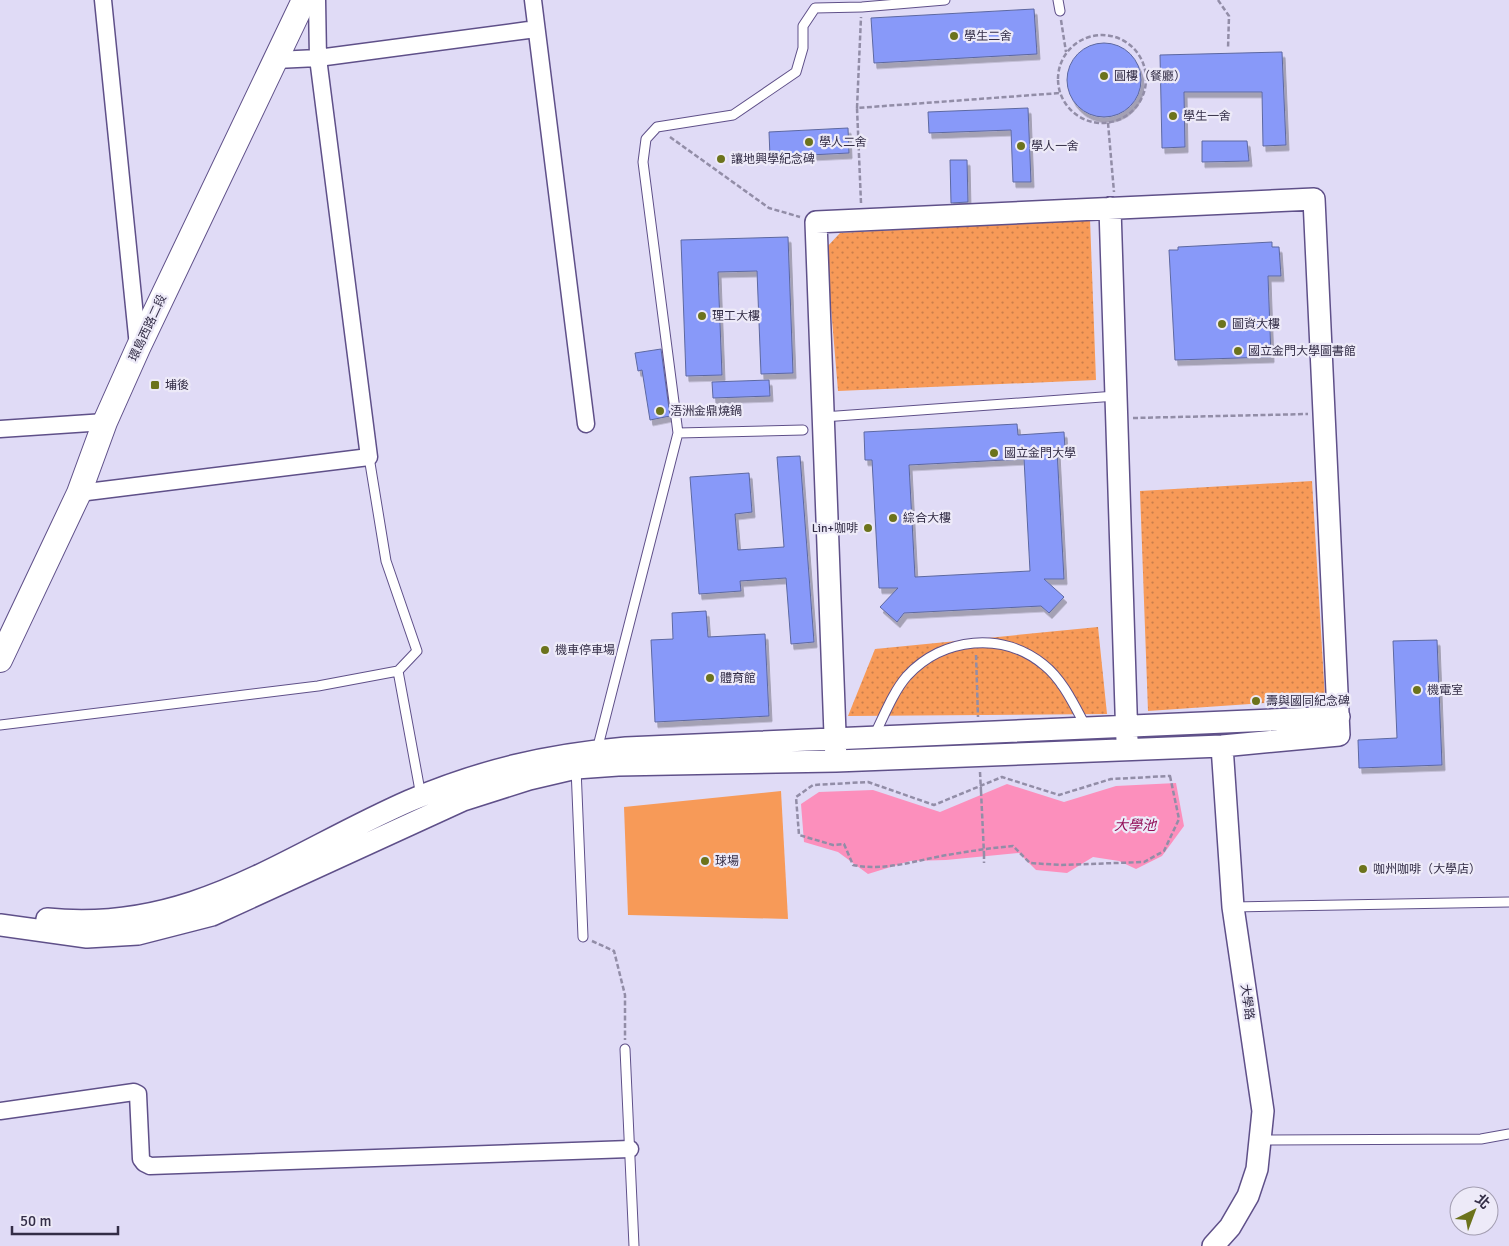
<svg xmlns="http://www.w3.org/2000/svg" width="1509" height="1246" viewBox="0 0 1509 1246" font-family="Signika,'Noto Sans TC',sans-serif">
	<defs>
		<pattern id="grass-dots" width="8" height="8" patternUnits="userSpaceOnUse" patternTransform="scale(1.25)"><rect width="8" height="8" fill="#f79a58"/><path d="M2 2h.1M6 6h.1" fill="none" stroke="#c97e4b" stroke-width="1.8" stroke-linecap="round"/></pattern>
		<filter id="shadow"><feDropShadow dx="3" dy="5.5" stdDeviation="0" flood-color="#0004"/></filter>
	</defs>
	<rect width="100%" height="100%" fill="#e0dbf6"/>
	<path fill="url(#grass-dots)" d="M1090,219L1096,380L838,391L826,248L840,233Z
		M1312,481L1325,699L1148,711L1140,491Z
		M1098,627L1107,714L848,716L875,649Z"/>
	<path fill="#f79a58" d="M781,791L788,919L628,915L624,807Z"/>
	<path fill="#fc8fbc" d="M1176,783L1184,826L1162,856L1136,869L1119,861L1093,857L1067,873L1036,870L1019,853L946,860L910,861L868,874L838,852L804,842L801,804L819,792L873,790L940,812L1007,784L1064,802L1116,786Z"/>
	<path fill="#8899f9" stroke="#5d68a1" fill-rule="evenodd" filter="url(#shadow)" d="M1034,9L1037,54L874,63L871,18Z
		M1067 80a37 37 0 1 1 74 0a37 37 0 1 1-74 0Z
		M1282,52L1286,145L1263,146L1262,92H1184L1185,147L1162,148L1160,55Z
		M1028,108L1031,182H1013L1011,130L929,133L928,112Z
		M848,128L849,153L770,157L769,132Z
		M1202,141H1247L1249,161L1202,162Z
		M950,160H967L968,202L951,203Z
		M788,237L793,373L761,374L757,271L718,272L722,375L686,376L681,240Z
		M1272,242V247H1279L1281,276H1268L1271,357L1175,360L1169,250H1178V247Z
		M661,349L670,416L650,420L642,370L638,371L635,353Z
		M769,380L770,396L713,398L712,382Z
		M1017,424L1018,435L1064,432L1065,449L1057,450L1064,579H1044L1064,597L1049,613L1041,606L904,613L897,622L880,607L898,588H879L872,460H865L864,432ZM1024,459L1030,571L915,577L909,465Z
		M800,456L814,642L791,644L786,578L740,581L741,591L699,594L690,477L749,473L752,512L735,514L738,550L784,547L777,457Z
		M706,611L708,637L765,634L769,716L655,722L651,640L673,639L672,613Z
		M1437,640L1442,765L1359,768L1358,740L1397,738L1393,641Z"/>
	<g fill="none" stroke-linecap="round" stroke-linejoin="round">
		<defs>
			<path id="service" d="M1058,0L1060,11
				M823,417L1116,396
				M678,433L643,162L646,139L657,127L733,115L796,72L803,48V26L815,8L862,7L945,0
				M369,457L386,561L417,651L398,671L421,796
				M0,725L318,686L398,671
				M874,736C884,716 893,692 907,676C943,637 1003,631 1044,665C1063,680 1075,707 1086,727
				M597,750L678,433L803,430
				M576,768L583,937
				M1233,907L1509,902
				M625,1049L634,1246
				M1262,1140L1481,1139L1509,1134"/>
			<path id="minor" d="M103,0L138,346
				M533,0L586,424
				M276,60L318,58L536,29
				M0,429L105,422
				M79,493L369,457L318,58L317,0
				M0,1111L134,1092L138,1094L141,1159L144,1163L150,1166L630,1149"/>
			<path id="tertiary" d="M1110,208L1127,741
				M47,919C191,934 286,855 409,801C482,770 547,755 626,748L1339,717
				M0,925L87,937L138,934L212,915L463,800L529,779L576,768L618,765L836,761L1222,746L1339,735L1314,199L816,222L836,761
				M1213,1246L1230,1227L1248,1196L1257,1169L1263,1111L1233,907L1222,746"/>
			<path id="secondary" d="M0,660L79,493L105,422L138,348L304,0"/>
		</defs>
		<use href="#service" stroke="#5f5089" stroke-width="11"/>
		<use href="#minor" stroke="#5f5089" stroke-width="19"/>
		<use href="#tertiary" stroke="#5f5089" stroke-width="24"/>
		<use href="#secondary" stroke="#5f5089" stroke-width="26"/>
		<path stroke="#928da7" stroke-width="2.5" stroke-dasharray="5 2.5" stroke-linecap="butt" d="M1218,0L1229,16L1228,49
			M1061,20L1066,52
			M1058 79a44 44 0 1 1 88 0a44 44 0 1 1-88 0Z
			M857,108L861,17
			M1108,123L1114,192
			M670,137L769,208L800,217
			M861,203L857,108L1060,93
			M1133,418L1308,414
			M976,655L978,717
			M980,772L981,791
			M1170,776L1179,819L1164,851L1144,862L1061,865L1030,863L1013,846C989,848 965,852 941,856C912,862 882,871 853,865L844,844L833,845L799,835L796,797L813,785L868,782L934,805L1002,777L1059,795L1111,779Z
			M984,854V863
			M592,941L614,951L625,995V1040"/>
		<use href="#service" stroke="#fff" stroke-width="9"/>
		<use href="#minor" stroke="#fff" stroke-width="16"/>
		<use href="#tertiary" stroke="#fff" stroke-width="21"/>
		<use href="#secondary" stroke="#fff" stroke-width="24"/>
		<path stroke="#928da7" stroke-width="2.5" stroke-dasharray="5 2.5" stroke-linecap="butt" d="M981,791L984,854"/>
	</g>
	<g fill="#6c731c" stroke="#edeaf8" stroke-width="2">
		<circle cx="954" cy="36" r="5"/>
		<circle cx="1104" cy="76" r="5"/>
		<circle cx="1173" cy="116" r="5"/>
		<circle cx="809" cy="142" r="5"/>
		<circle cx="1021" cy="146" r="5"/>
		<circle cx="721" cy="159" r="5"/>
		<circle cx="702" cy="316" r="5"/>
		<circle cx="1222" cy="324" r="5"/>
		<circle cx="1238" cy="351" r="5"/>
		<rect x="150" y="380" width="10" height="10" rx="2.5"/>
		<circle cx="660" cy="411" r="5"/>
		<circle cx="994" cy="453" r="5"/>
		<circle cx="893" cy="518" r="5"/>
		<circle cx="868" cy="528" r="5"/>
		<circle cx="545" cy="650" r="5"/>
		<circle cx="710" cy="678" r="5"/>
		<circle cx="1417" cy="690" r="5"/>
		<circle cx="1256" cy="701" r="5"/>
		<circle cx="705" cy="861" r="5"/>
		<circle cx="1363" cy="869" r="5"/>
	</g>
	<g text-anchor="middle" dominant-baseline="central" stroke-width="4.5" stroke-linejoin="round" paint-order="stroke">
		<g font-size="12" fill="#332d46" stroke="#edeaf8" text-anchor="start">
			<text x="964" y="36">學生二舍</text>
			<text x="1114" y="76">圓樓（餐廳）</text>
			<text x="1183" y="116">學生一舍</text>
			<text x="819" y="142">學人二舍</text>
			<text x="1031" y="146">學人一舍</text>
			<text x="731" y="159">讓地興學紀念碑</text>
			<text x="712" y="316">理工大樓</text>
			<text x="1232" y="324">圖資大樓</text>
			<text x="1248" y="351">國立金門大學圖書館</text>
			<text x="165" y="385">埔後</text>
			<text x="670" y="411">浯洲金鼎燒鍋</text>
			<text x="1004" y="453">國立金門大學</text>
			<text x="903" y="518">綜合大樓</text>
			<text x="858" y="528" text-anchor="end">Lin+咖啡</text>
			<text x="555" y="650">機車停車場</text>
			<text x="720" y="678">體育館</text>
			<text x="1427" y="690">機電室</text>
			<text x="1266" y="701">壽與國同紀念碑</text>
			<text x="715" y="861">球場</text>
			<text x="1373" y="869">咖州咖啡（大學店）</text>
		</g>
		<g font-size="12" fill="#332d46" stroke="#edeaf8">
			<text transform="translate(148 328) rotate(-65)">環島西路二段</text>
			<text transform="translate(1247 1002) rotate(82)">大學路</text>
		</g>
		<g font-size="14" font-style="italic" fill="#910d57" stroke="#edeaf8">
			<text x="1135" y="825">大學池</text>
		</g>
	</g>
	<g transform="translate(1474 1211) rotate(42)"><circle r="24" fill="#edeaf8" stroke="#a39eb1"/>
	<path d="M0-4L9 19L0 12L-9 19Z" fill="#6c731c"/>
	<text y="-8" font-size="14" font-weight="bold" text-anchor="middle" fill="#332d46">北</text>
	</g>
	<path d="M12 1226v8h106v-8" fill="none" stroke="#332d46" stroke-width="2.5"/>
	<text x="20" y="1226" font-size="15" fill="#332d46" stroke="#edeaf8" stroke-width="4" paint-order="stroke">50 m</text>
</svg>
